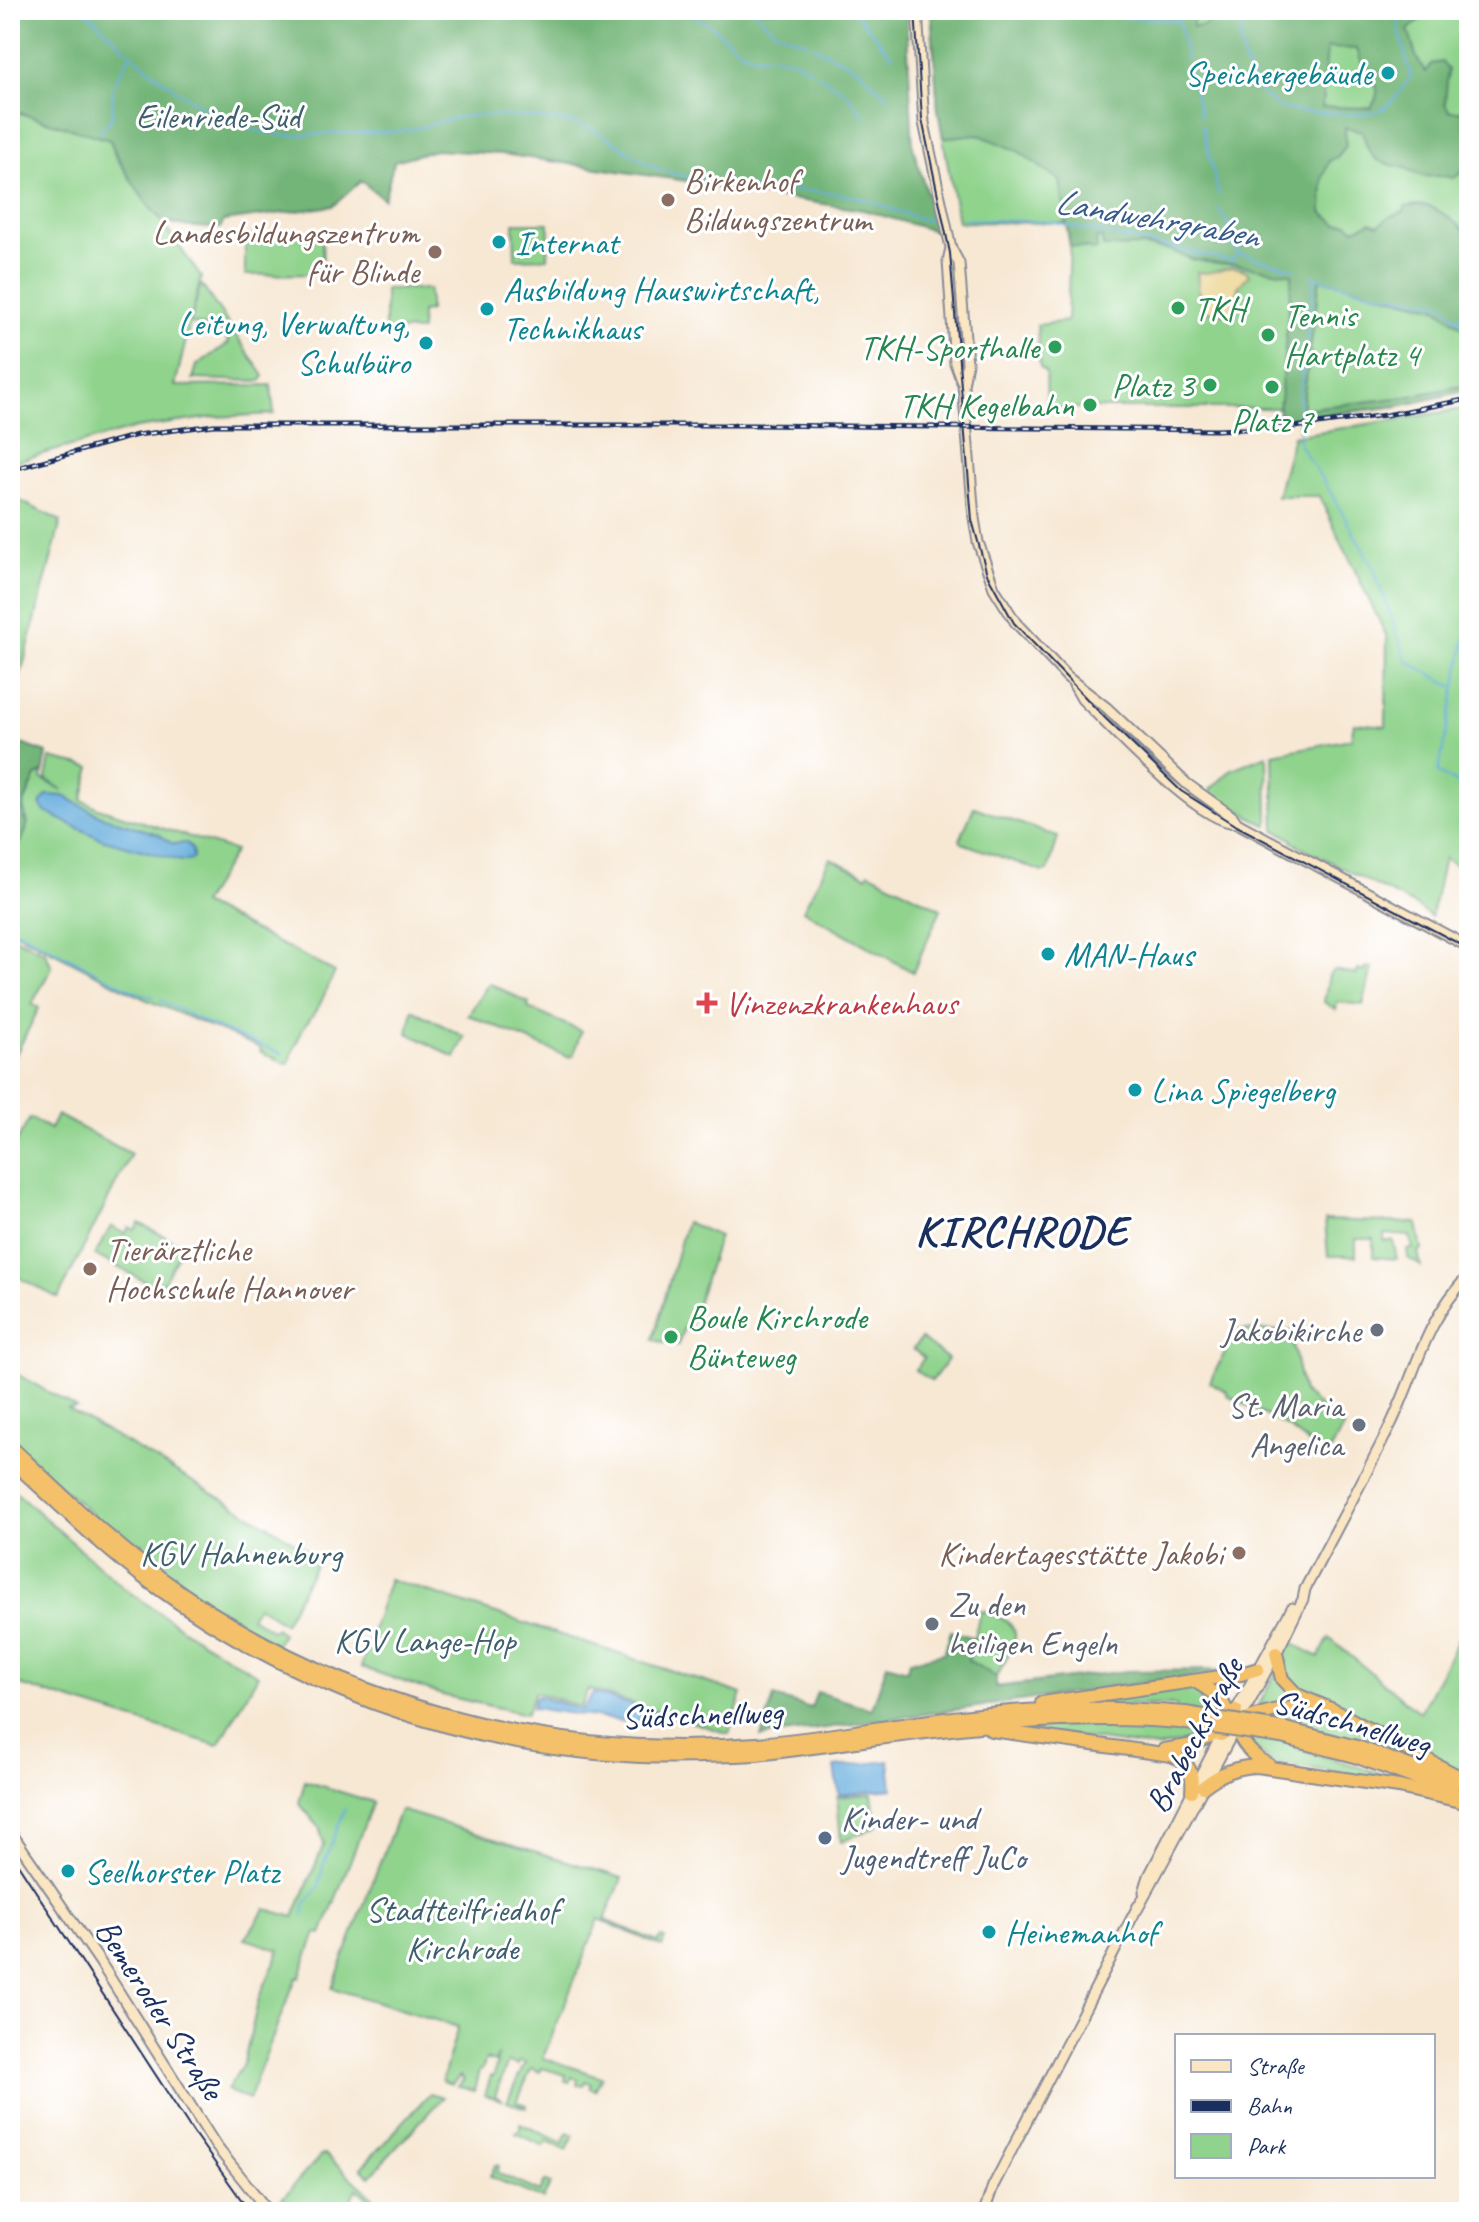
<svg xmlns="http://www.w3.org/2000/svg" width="1479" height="2222" viewBox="0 0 1479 2222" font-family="Caveat,sans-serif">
	<rect width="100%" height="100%" fill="#fff"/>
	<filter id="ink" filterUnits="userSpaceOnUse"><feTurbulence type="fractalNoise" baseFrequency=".0125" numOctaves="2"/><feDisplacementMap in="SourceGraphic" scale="16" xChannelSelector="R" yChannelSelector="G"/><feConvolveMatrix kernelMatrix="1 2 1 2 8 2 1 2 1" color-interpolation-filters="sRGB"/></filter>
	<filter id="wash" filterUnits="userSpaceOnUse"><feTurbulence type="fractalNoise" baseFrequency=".006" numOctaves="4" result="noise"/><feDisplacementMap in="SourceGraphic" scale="32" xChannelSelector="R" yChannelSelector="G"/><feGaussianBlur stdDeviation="1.8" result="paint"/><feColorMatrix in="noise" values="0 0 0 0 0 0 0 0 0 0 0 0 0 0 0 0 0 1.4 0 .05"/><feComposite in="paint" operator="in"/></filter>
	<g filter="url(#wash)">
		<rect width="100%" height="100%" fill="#f7e8d4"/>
		<path fill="#8fd38c" stroke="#558175" stroke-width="2" d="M931,10H1469V390L1399,406L1278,420L1279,408H1047L1046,373L1040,367L1037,325L1067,321L1070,246L1066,223L958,222L938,110Z
			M10,110L110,140L115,156L201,277L190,323L201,284L264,376L261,381L193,379L197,365L229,343L221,330L190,323L175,386L271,385L274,414L215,417L136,428L10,463Z
			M514,223H549L548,258L515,259Z
			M245,236H322L323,274L245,275Z
			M385,289H429V311L421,312V331L385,330Z
			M1469,408V873L1444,858L1431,917L1416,906L1292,842V839L1275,830L1273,754L1351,739L1354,723L1386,726L1387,637L1319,496H1277L1293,436Z
			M10,496L61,521L10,716Z
			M1267,755L1268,826L1213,796L1210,790L1232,769Z
			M50,758L91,767L82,800L98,808L235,851L202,904L335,972L319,1006L302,1030L288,1064L260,1052L261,1048L145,999L10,930V841L20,843L28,823L23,806L36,776L43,773L42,779L63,790L46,779Z
			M974,807L1058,837L1048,871L1043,872L962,843L960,840Z
			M830,858L867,876L869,872L941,909L913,972L803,910Z
			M10,935L45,952L52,967L32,1004L39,1008L10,1066Z
			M1366,967L1372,968L1363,1005L1337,1002L1336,1010L1324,1002L1329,975L1333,970L1357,974L1358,970L1365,972Z
			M489,983L529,1003L528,1008L581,1031L573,1056L568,1057L468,1015Z
			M413,1010L465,1037L455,1058L408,1033Z
			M57,1115L131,1154L58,1298L10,1273V1153L30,1118L50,1129Z
			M1325,1220L1417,1223L1422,1250L1418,1251L1421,1266L1408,1258L1407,1250L1413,1249L1410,1236L1384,1234V1241H1393L1397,1259L1373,1257V1239H1356V1256H1328Z
			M686,1222L719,1236L689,1328L684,1327L678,1345L653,1340Z
			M139,1223L183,1246L158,1292L145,1285L146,1282L95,1255L111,1226L125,1234L129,1227L135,1230Z
			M1236,1330L1290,1331L1303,1393L1344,1426L1327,1457L1286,1426L1227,1395V1392L1210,1382Z
			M921,1339L948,1359L932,1381L915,1370L924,1358L913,1349Z
			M10,1370L76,1408L68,1409L271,1527L319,1558L284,1623L258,1606L251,1617L272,1630L276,1628L282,1634L276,1645C174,1588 94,1520 10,1439Z
			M10,1487L125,1589L196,1638L258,1675L220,1743L216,1745L10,1682Z
			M389,1579L742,1694L729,1734L588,1689L581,1707L535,1692L526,1714L442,1695L361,1667Z
			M981,1610C1031,1626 1017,1640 996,1677L968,1660Z
			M1469,1618V1776L1298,1688C1285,1668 1280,1664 1290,1642L1319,1657L1329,1638L1420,1713Z
			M1277,1670L1310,1704L1255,1713Z
			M1189,1687H1198L1224,1708L1213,1732L1195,1740L1157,1748L1006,1727L1104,1724L1176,1727V1705L1049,1706Z
			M1313,1712L1338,1719L1445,1772L1383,1749L1302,1726L1299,1736H1295L1293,1747L1420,1785L1270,1762L1246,1739L1253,1722L1270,1715Z
			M305,1781L373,1802L322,1934L316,1933L299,1978H296L248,2100L227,2090L244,2062L259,1998L280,1950L245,1939L265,1909L294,1917L324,1844L319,1827L299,1803Z
			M872,1794L877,1826L841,1842L837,1797Z
			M400,1810L622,1878L605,1920L658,1942L661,1937L665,1938L662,1947L599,1919L543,2058L602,2077L595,2090L590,2088L591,2083L585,2081L583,2086L577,2085L578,2079L572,2077L570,2082L565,2081L566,2075L542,2068L540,2072L531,2069L517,2102L527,2105L526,2108L507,2102L525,2063L520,2061L518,2065L508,2062L495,2096L504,2101L485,2095L491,2076H494L498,2054L495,2062L486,2059L482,2070H479L474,2091L458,2086L464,2080L460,2076L452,2084L442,2081L458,2027L332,1988Z
			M430,2093L443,2097L370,2176L361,2168Z
			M520,2123L563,2143L568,2132L574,2135L567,2150L547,2141L544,2146L515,2133L520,2129Z
			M321,2155H326L375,2199L405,2212C386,2212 372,2202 357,2189L348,2204L356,2212H345L340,2208L336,2212H284L277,2204Z
			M496,2165L499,2166L497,2173L540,2192L545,2181L551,2184L543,2199L490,2177Z"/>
		<path fill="#73b578" stroke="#47726b" stroke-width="2" fill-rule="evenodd" d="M10,10H906L913,147L938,232L863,210L712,187L707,184L502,154L435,150L394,161L384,199L361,181L333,206L224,221L220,228C200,227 175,229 158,216C146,207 115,155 110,140L10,110Z
			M931,10H1193V27L1203,26L1226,10H1256V18L1302,20L1303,10L1425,11L1422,18L1408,30C1414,46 1414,59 1426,72L1431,64L1442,62L1448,70L1445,103L1449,111H1462L1469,118C1469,142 1477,164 1454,178C1441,174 1435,177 1423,176C1417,175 1411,170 1406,168C1374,161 1372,163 1362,131L1345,127L1346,146L1337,157L1329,161L1323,178L1322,212L1337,224L1348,223L1355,229L1371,222L1379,225L1389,217L1404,212L1405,207C1435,199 1448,218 1469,234V333L1437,308L1320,279L1302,409L1406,397L1466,385L1469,381V390L1399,406L1278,420L1292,274L1234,264H1218L1191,259L1170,250L1143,246L1103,247L1102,238H1096L1097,250L1070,246L1060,181L1018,151L977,134L943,138L938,110ZM1327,48L1357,49C1359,55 1361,62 1364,68C1375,87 1384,86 1371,108L1322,107Z
			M10,740L47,753L43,773L36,776C32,786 25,797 23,807C20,823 34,821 20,843L10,841Z
			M951,1631L974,1638L968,1660L996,1677V1687L1127,1671L1227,1670V1672L761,1737L774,1697L811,1708L817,1692L872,1709L887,1664L907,1670L910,1661L944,1653Z"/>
		<path fill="#eeda9e" stroke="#84847e" stroke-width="2" d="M1233,267L1245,270L1249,275L1238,287L1233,315L1206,311L1199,294L1197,272L1206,273Z"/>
		<path fill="#66addd" stroke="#406e9e" stroke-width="2" d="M47,795L64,796L101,816L158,834L173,844L187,843L192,849L193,858L189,861H181L101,839L45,812L40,804Z
			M593,1693L657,1713L658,1716L635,1723L532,1708L535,1698L538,1696L582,1710Z
			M889,1761L892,1789L839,1795L835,1767Z"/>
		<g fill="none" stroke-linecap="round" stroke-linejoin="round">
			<path stroke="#66addd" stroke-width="2" d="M85,10C132,57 211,130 281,135C298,137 318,133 335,133C361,132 389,134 414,129C432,125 449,118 467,116C488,113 554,119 576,124C604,130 625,151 649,165C659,170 673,173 684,176C736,191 792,187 846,195C876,200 903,217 933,221
				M685,10L713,27L740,50L754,56H777L798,62L811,70
				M753,10L774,30L807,43
				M853,10L892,56
				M1010,10L1179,21L1187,60
				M1244,10C1243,22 1240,36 1241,47C1244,70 1262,103 1286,109C1299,113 1315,112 1329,113C1378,115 1383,118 1411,76L1399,30L1400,10
				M813,46L857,68L889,98
				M1191,73L1201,117
				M817,74L846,93L866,117
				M1202,126L1219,195
				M99,134L112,118L113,87L130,55
				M1218,208L1229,226V242L1237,252
				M962,219L1050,222L1232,261L1238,253L1295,269
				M1312,276L1362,290L1444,304L1455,317L1469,316
				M1315,276L1299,398V444L1328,488L1374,569L1407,661L1454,687
				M1455,317L1469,329
				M1469,622L1438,773L1469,789
				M10,927L97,972
				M102,975L136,992L154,997
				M160,1000L210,1025L283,1054
				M304,1915L305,1904L319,1886L323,1865L345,1809"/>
		</g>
	</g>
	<g filter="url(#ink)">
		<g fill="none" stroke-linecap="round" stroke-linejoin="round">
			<defs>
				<path id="secondary" d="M917,10L924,123L951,248L959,263L967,363L963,385L974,518L978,542L994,588L1016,623L1067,677L1107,708L1187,784L1233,817L1237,823
					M951,248L948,261L955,363L962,382
					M1074,685L1082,699C1110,726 1200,825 1237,823L1469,947
					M1234,1714L1292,1608
					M10,1831L100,1962L216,2146L269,2212
					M1144,1892L1149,1876L1224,1730
					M1137,1910L1282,1642L1303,1599L1305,1589C1333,1535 1363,1481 1390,1426C1418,1369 1422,1325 1469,1275
					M984,2212L993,2186L1138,1906"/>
				<path id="highway" d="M10,1446C58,1491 105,1537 158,1576C330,1703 543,1761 756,1744C834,1738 911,1721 989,1714C1055,1707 1120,1707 1185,1713
					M10,1459C56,1501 101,1546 151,1583C290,1684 452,1745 624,1755C668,1758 713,1756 757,1754C898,1737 1038,1710 1180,1722
					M1276,1653L1282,1679L1297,1695L1333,1710L1469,1782
					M1195,1681L1220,1697L1233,1724
					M1042,1703L1241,1674L1258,1669
					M1236,1710C1231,1732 1250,1756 1269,1765
					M1286,1729L1357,1747L1455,1783
					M991,1730L1171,1755C1188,1761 1194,1773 1192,1791
					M1221,1735C1249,1714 1281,1705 1317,1709
					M1281,1737L1355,1756L1453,1792
					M1164,1750L1194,1745L1225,1728
					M1203,1787C1221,1773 1235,1767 1257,1766L1399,1787L1469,1803"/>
			</defs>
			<use href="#secondary" stroke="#898c99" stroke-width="13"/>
			<use href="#highway" stroke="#898c99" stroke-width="16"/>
			<use href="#secondary" stroke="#fbe6c3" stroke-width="9"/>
			<use href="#highway" stroke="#f4c16a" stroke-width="12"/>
			<path stroke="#1b2f5e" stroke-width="2" d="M915,10L922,119L950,253L972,520L987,574L1014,623L1106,719L1181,791L1233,824L1469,949
				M10,1852L193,2132L250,2212"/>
			<defs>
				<path id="rail" d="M10,470L137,435L214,425H754L1216,430L1294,427L1386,415L1469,399"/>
			</defs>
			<use href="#rail" stroke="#1b2f5e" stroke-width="5"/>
			<use href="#rail" stroke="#fff" stroke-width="2" stroke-dasharray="6" stroke-linecap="butt"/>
			<defs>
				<path id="highway-bridge" d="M1185,1713L1286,1729
					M1180,1722L1281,1737"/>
			</defs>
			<use href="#highway-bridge" stroke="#898c99" stroke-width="16" stroke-linecap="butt"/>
			<use href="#highway-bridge" stroke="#f4c16a" stroke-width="12"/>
		</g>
	</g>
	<g fill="#0f9aa8" stroke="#fff" stroke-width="3">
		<circle cx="1388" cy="73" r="8"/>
		<circle cx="499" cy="242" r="8"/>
		<circle cx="487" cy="309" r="8"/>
		<circle cx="426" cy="343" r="8"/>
		<circle cx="1048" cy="954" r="8"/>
		<circle cx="1135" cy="1090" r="8"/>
		<circle cx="68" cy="1871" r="8"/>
		<circle cx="989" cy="1932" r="8"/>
	</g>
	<g fill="#8d6e63" stroke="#fff" stroke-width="3">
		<circle cx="668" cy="200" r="8"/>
		<circle cx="435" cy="252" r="8"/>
		<circle cx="90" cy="1269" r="8"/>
		<circle cx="1239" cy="1553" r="8"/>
	</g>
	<g fill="#2e9e5b" stroke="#fff" stroke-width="3">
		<circle cx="1178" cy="308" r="8"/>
		<circle cx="1268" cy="335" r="8"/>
		<circle cx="1055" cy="347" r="8"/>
		<circle cx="1210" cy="385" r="8"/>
		<circle cx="1272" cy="387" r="8"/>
		<circle cx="1090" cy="405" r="8"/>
		<circle cx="671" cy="1337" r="8"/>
	</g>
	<path fill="#e0444e" stroke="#fff" stroke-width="3" d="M703 991h8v8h8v8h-8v8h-8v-8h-8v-8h8z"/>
	<g fill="#6b7280" stroke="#fff" stroke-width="3">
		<circle cx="1377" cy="1330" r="8"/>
		<circle cx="1359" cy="1425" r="8"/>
		<circle cx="932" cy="1624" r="8"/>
	</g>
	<circle fill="#5c6f8a" stroke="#fff" stroke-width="3" cx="825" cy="1838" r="8"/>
	<g text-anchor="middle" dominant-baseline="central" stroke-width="6" stroke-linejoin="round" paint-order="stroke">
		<g font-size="34" fill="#0d838f" stroke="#fff" text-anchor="start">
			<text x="1372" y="73" text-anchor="end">Speichergebäude</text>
			<text x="515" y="242">Internat</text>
			<text x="503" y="289">Ausbildung Hauswirtschaft,<tspan x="503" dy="39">Technikhaus</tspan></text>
			<text x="410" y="323" text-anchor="end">Leitung, Verwaltung,<tspan x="410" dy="39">Schulbüro</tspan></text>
			<text x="1064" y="954">MAN-Haus</text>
			<text x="1151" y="1090">Lina Spiegelberg</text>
			<text x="84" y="1871">Seelhorster Platz</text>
			<text x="1005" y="1932">Heinemanhof</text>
		</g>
		<g font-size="34" fill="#3e606c" stroke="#fff">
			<text x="218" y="116">Eilenriede-Süd</text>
			<text x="241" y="1553">KGV Hahnenburg</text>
			<text x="425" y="1640">KGV Lange-Hop</text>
			<text x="462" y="1909">Stadtteilfriedhof<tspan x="462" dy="39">Kirchrode</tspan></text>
		</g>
		<g font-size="34" fill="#785e54" stroke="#fff" text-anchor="start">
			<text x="684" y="180">Birkenhof<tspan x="684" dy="39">Bildungszentrum</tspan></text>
			<text x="419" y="232" text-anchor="end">Landesbildungszentrum<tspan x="419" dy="39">für Blinde</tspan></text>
			<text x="106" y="1249">Tierärztliche<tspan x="106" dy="39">Hochschule Hannover</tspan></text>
			<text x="1223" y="1553" text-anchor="end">Kindertagesstätte Jakobi</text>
		</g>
		<g font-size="34" fill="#27864d" stroke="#fff" text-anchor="start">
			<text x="1194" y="308">TKH</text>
			<text x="1284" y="315">Tennis<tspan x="1284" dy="39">Hartplatz 4</tspan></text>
			<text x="1039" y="347" text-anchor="end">TKH-Sporthalle</text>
			<text x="1194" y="385" text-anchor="end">Platz 3</text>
			<text x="1074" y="405" text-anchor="end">TKH Kegelbahn</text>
			<text x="1272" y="420" text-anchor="middle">Platz 7</text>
			<text x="687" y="1317">Boule Kirchrode<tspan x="687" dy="39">Bünteweg</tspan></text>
		</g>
		<g font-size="34" fill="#be3a42" stroke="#fff" text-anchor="start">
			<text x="725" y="1003">Vinzenzkrankenhaus</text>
		</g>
		<g font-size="34" fill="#5b616d" stroke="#fff" text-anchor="end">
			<text x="1361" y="1330">Jakobikirche</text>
			<text x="1343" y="1405">St. Maria<tspan x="1343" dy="39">Angelica</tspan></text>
			<text x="948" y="1604" text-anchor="start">Zu den<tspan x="948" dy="39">heiligen Engeln</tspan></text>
		</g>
		<g font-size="34" fill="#1b2f5e" stroke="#fff">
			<text transform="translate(702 1714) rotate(-2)">Südschnellweg</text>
			<text transform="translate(1352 1722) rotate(16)">Südschnellweg</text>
			<text transform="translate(1194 1735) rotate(-62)">Brabeckstraße</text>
			<text transform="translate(160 2009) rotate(57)">Bemeroder Straße</text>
		</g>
		<g font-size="34" fill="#4e5e75" stroke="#fff" text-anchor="start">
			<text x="841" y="1818">Kinder- und<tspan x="841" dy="39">Jugendtreff JuCo</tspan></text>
		</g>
		<g font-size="36" font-style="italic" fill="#355b8a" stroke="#fff">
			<text transform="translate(1157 218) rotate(10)">Landwehrgraben</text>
		</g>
		<g font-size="42" font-weight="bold" letter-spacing="2" fill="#1b2f5e" stroke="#fff">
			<text x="1022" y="1231">KIRCHRODE</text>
		</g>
	</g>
	<rect width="1479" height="2222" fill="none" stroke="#fff" stroke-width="40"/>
	<rect x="1175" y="2034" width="260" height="144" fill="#ffffff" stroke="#a4acbf" stroke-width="2"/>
	<rect x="1191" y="2060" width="40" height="12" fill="#fbe6c3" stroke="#a4acbf" stroke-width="2"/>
	<text x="1247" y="2074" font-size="24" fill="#1b2f5e">Straße</text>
	<rect x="1191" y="2100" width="40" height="12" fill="#1b2f5e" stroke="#a4acbf" stroke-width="2"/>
	<text x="1247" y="2114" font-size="24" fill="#1b2f5e">Bahn</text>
	<rect x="1191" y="2134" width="40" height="24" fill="#8fd38c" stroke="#a4acbf" stroke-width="2"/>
	<text x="1247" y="2154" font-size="24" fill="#1b2f5e">Park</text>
</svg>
